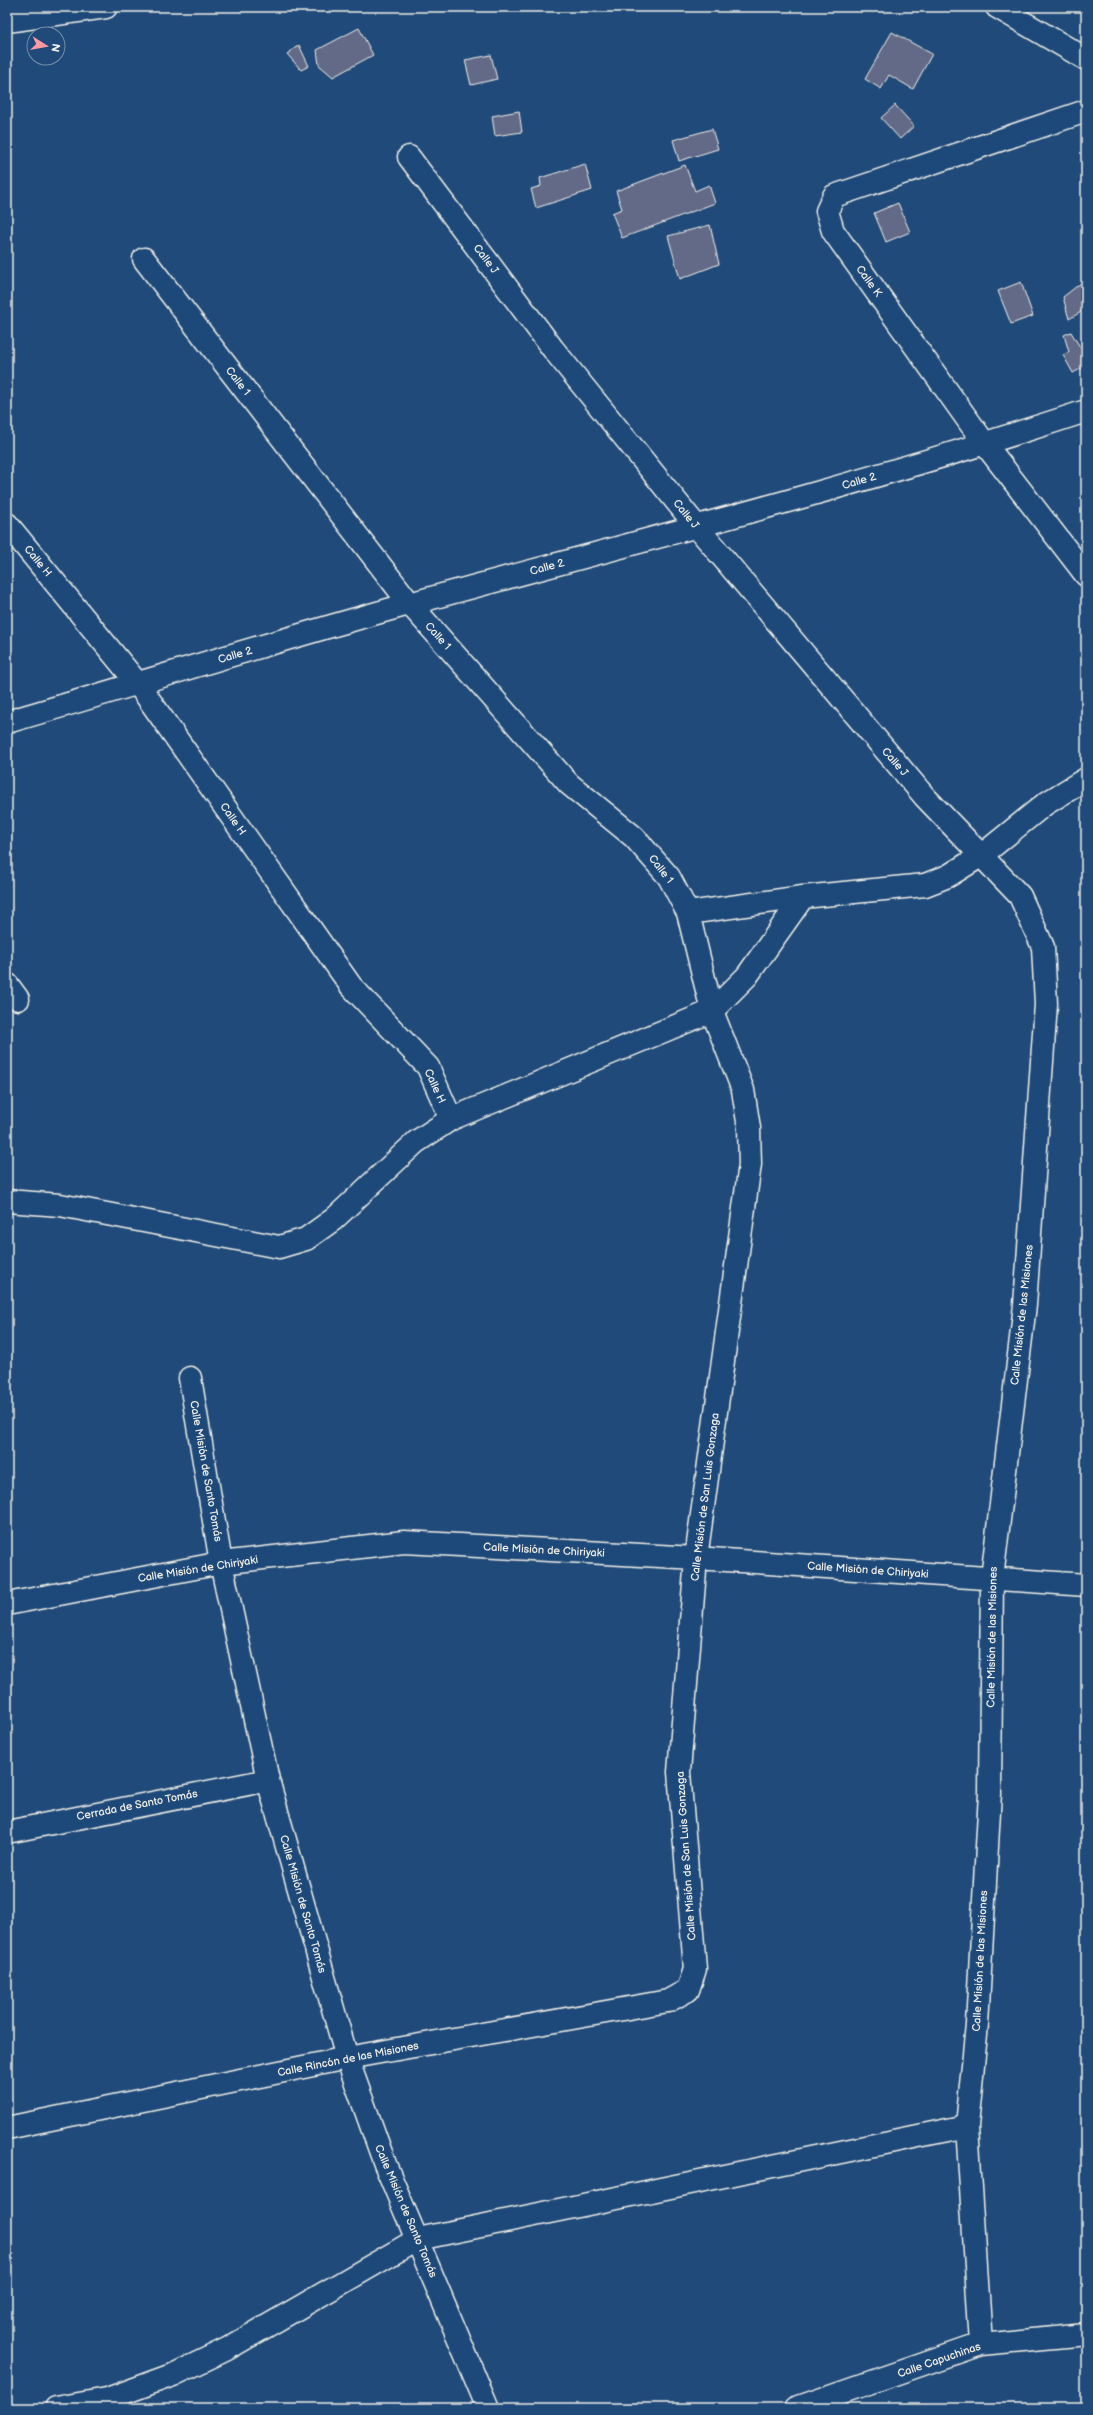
<svg xmlns="http://www.w3.org/2000/svg" width="1093" height="2415" viewBox="0 0 1093 2415" font-family="'Balsamiq Sans',sans-serif">
	<rect width="100%" height="100%" fill="#1f4a7a"/>
	<filter id="ink" filterUnits="userSpaceOnUse"><feTurbulence type="fractalNoise" baseFrequency=".025" numOctaves="2"/><feDisplacementMap in="SourceGraphic" scale="8" xChannelSelector="R" yChannelSelector="G"/><feConvolveMatrix kernelMatrix="1 2 1 2 8 2 1 2 1" color-interpolation-filters="sRGB"/></filter>
	<g filter="url(#ink)">
		<path fill="#636b88" stroke="#f4f1e8" d="M359,28L373,55L333,77L319,65L317,50Z
			M892,32L932,54L913,89L889,75L881,89L865,79Z
			M299,45L309,66L301,70L287,54Z
			M491,55L497,79L471,85L465,60Z
			M895,105L914,126L900,139L881,118Z
			M519,111L522,132L495,136L492,116Z
			M712,129L718,149L679,161L673,140Z
			M585,164L592,190L536,208L531,189L541,186L540,178Z
			M685,165L695,191L709,185L715,203L622,238L612,213L622,209L616,191Z
			M898,203L910,232L886,242L874,213Z
			M710,225L719,264L680,279L668,236Z
			M1086,279V309L1069,319L1063,297Z
			M1021,282L1033,316L1011,324L998,291Z
			M1071,332L1086,357V366L1073,373L1063,355L1069,352L1064,335Z"/>
		<g fill="none" stroke-linecap="round" stroke-linejoin="round">
			<defs>
				<path id="minor" d="M997,7L1086,59
					M7,21L106,7
					M1086,111L834,196L827,211L833,231L985,444L1086,575
					M409,157L553,349L697,527L925,797L1020,896L1043,947L1046,1004L1025,1305L992,1578L990,1793L977,2024L967,2126L981,2344
					M7,524L138,684L351,986L428,1067L451,1119
					M7,722C142,683 277,640 413,603C638,542 864,484 1086,411
					M688,913L803,897L925,885L948,876L982,855L1045,804L1086,779
					M7,984L18,999
					M7,1201L60,1205L279,1247L306,1239L334,1219L416,1142L451,1119L712,1011L747,976L803,897
					M190,1378L221,1563L268,1780L347,2058L385,2164L488,2408
					M7,1604L221,1563L404,1542L696,1558L1086,1585
					M7,1832L268,1780
					M7,2128L347,2058L668,2001L688,1990L695,1969L679,1772L696,1558L750,1164L749,1128L743,1090L712,1011L688,913L669,877L634,837L569,784L410,604L144,259
					M56,2408L107,2399L173,2375L227,2349L418,2239L967,2126
					M796,2408L981,2344L1086,2334"/>
			</defs>
			<use href="#minor" stroke="#f4f1e8" stroke-width="25"/>
			<use href="#minor" stroke="#1f4a7a" stroke-width="22"/>
		</g>
	</g>
	<g text-anchor="middle" dominant-baseline="central" stroke-width="4" stroke-linejoin="round" paint-order="stroke">
		<g font-size="11" fill="#f4f1e8" stroke="#1f4a7a">
			<text transform="translate(486 259) rotate(53)">Calle J</text>
			<text transform="translate(869 281) rotate(54)">Calle K</text>
			<text transform="translate(238 381) rotate(52)">Calle 1</text>
			<text transform="translate(859 481) rotate(-16)">Calle 2</text>
			<text transform="translate(686 514) rotate(51)">Calle J</text>
			<text transform="translate(38 561) rotate(51)">Calle H</text>
			<text transform="translate(547 567) rotate(-15)">Calle 2</text>
			<text transform="translate(438 636) rotate(48)">Calle 1</text>
			<text transform="translate(235 655) rotate(-16)">Calle 2</text>
			<text transform="translate(895 762) rotate(49)">Calle J</text>
			<text transform="translate(233 819) rotate(55)">Calle H</text>
			<text transform="translate(661 869) rotate(52)">Calle 1</text>
			<text transform="translate(435 1086) rotate(65)">Calle H</text>
			<text transform="translate(1022 1315) rotate(-84)">Calle Misión de las Misiones</text>
			<text transform="translate(206 1471) rotate(80)">Calle Misión de Santo Tomás</text>
			<text transform="translate(705 1497) rotate(-83)">Calle Misión de San Luis Gonzaga</text>
			<text transform="translate(544 1550) rotate(3)">Calle Misión de Chiriyaki</text>
			<text transform="translate(198 1569) rotate(-9)">Calle Misión de Chiriyaki</text>
			<text transform="translate(868 1570) rotate(4)">Calle Misión de Chiriyaki</text>
			<text transform="translate(992 1637) rotate(-89)">Calle Misión de las Misiones</text>
			<text transform="translate(137 1805) rotate(-11)">Cerrada de Santo Tomás</text>
			<text transform="translate(686 1856) rotate(-94)">Calle Misión de San Luis Gonzaga</text>
			<text transform="translate(303 1904) rotate(74)">Calle Misión de Santo Tomás</text>
			<text transform="translate(980 1961) rotate(-87)">Calle Misión de las Misiones</text>
			<text transform="translate(348 2059) rotate(-11)">Calle Rincón de las Misiones</text>
			<text transform="translate(406 2211) rotate(67)">Calle Misión de Santo Tomás</text>
			<text transform="translate(939 2360) rotate(-19)">Calle Capuchinas</text>
		</g>
	</g>
	<rect width="1093" height="2415" fill="none" stroke="#1f4a7a" stroke-width="24"/>
	<rect x="12" y="12" width="1069" height="2391" fill="none" stroke="#f4f1e8" stroke-width="1.5" filter="url(#ink)"/>
	<g transform="translate(46 46) rotate(101)"><circle r="19" fill="#1f4a7a" stroke="#748da6"/>
	<path d="M0-3L7 15L0 10L-7 15Z" fill="#ff9aa2"/>
	<text y="-6" font-size="11" font-weight="bold" text-anchor="middle" fill="#f4f1e8">N</text>
	</g>
</svg>
